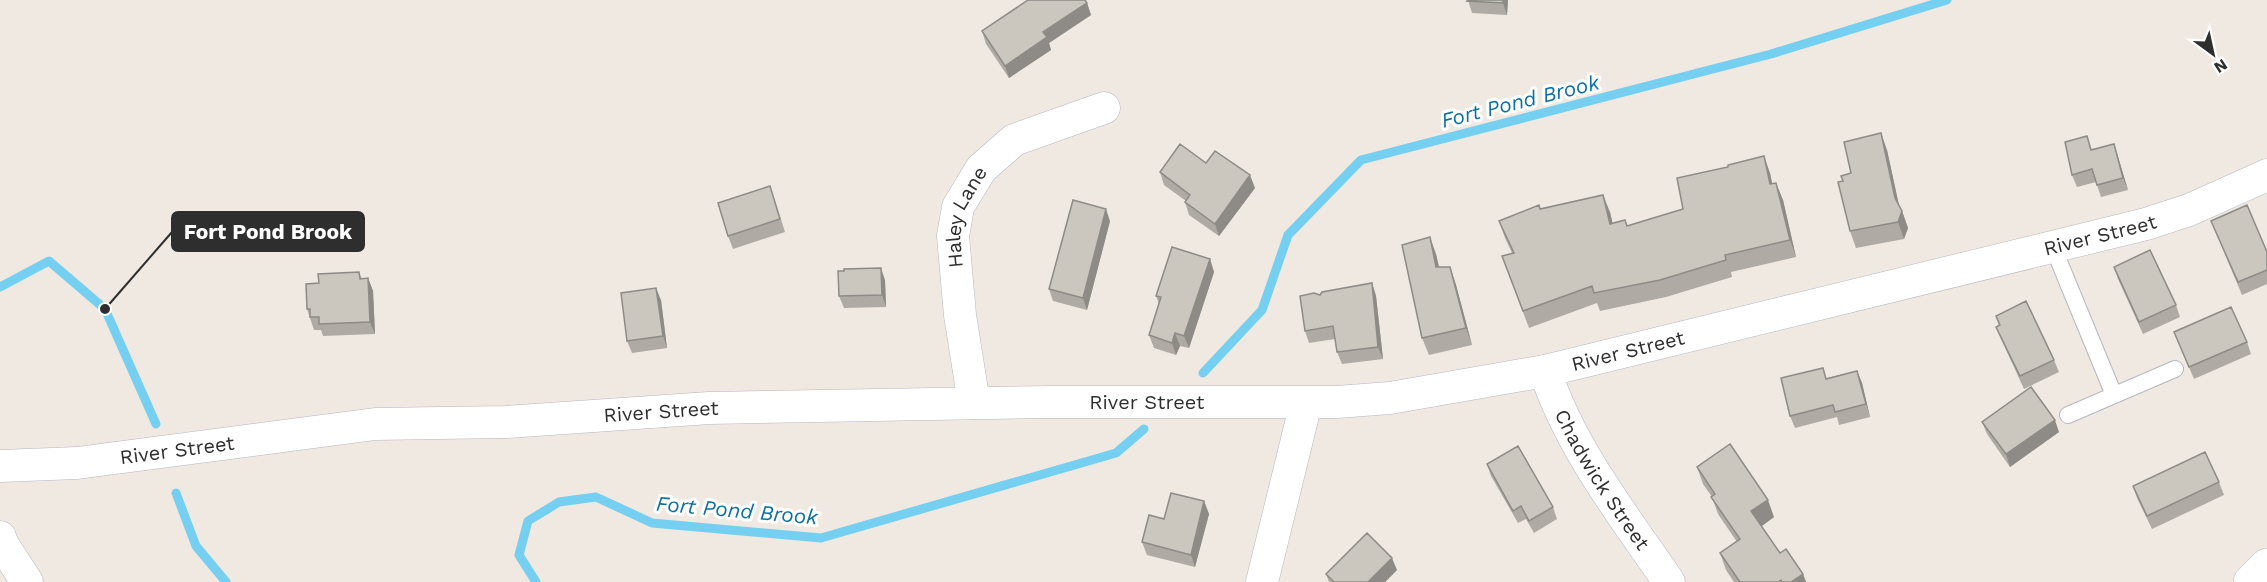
<svg xmlns="http://www.w3.org/2000/svg" width="2267" height="582" viewBox="0 0 2267 582" font-family="'Work Sans',sans-serif">
	<rect width="100%" height="100%" fill="#efe9e1"/>
	<g fill="none" stroke-linecap="round" stroke-linejoin="round">
		<path stroke="#75cff0" stroke-width="9" d="M0,287L49,261L105,309L156,424
			M1203,373L1262,310L1288,235L1361,160L1771,54L1947,0
			M176,493L196,546L226,582
			M536,582L519,555L528,521L559,502L596,497L652,523L821,538L1116,453L1144,429"/>
		<defs>
			<path id="service" d="M2053,247L2114,395
				M2068,415L2175,369"/>
			<g id="minor">
				<path id="s1" d="M1545,371C1571,449 1623,515 1669,582"/>
				<path id="s2" d="M974,403L960,315L953,236L958,207L981,169L1014,140L1104,108"/>
				<path id="s3" d="M0,466L77,463L375,424L506,422L709,408L1051,402H1337L1390,398L1545,371L2146,224L2189,210L2267,175"/>
				<path d="M0,537L3,545L27,582"/>
				<path d="M1262,582L1306,403"/>
			</g>
			<path id="tertiary" d="M2250,582L2267,565"/>
		</defs>
		<use href="#service" stroke="#b4b7c1" stroke-width="18"/>
		<use href="#minor" stroke="#b4b7c1" stroke-width="33"/>
		<use href="#tertiary" stroke="#b4b7c1" stroke-width="34"/>
		<use href="#service" stroke="#fff" stroke-width="16"/>
		<use href="#minor" stroke="#fff" stroke-width="32"/>
		<use href="#tertiary" stroke="#fff" stroke-width="33"/>
	</g>
	<path fill="#afaba4" d="M1468,0H1508L1507,15L1472,13Z
		M1087,3L1091,15L1049,43L1051,50L1009,78L986,44L982,31Z
		M2114,144L2128,190L2101,197L2096,182L2077,187L2072,175L2092,150Z
		M1887,150L1899,205L1902,211L1908,228L1904,239L1856,248L1850,231L1843,181L1851,173Z
		M1206,163L1255,188L1219,236L1189,215L1185,202L1186,201L1164,185L1160,172Z
		M1770,173L1772,184L1783,200L1796,257L1731,272L1732,277L1666,297L1600,311L1597,303L1529,328L1502,256L1512,253L1505,238L1499,221L1540,209L1610,212L1612,224L1627,226L1683,209Z
		M774,198L785,232L733,249L728,236Z
		M1110,221L1087,310L1053,301L1049,289Z
		M2211,221L2267,252V284L2242,295Z
		M1436,254L1439,267H1450L1456,285L1472,345L1429,355L1422,338Z
		M1210,259L1214,272L1189,348L1180,346L1176,355L1154,348L1149,335L1159,304L1156,296Z
		M2114,267L2176,305L2180,317L2143,334L2118,279Z
		M359,272L362,279L368,278L373,291L375,334L323,336L321,330H314L307,309L319,283Z
		M885,280L886,307L844,308L839,296Z
		M1372,283L1376,296L1383,359L1342,364L1337,352L1335,339L1309,343L1305,331L1320,295Z
		M661,300L667,348L632,353L627,341Z
		M1996,316L2054,360L2059,372L2024,389L2001,339L1996,327L1999,326Z
		M2174,332L2247,342L2251,354L2194,379Z
		M1857,371L1862,383L1870,417L1839,425L1837,417L1795,428L1790,416L1827,378Z
		M1982,422L2059,432L2010,467L1987,434Z
		M1487,464L1553,507L1557,519L1534,533L1526,519L1518,523L1491,476Z
		M1697,467L1774,517L1761,526L1780,553L1803,574L1806,582H1734L1726,570L1720,553L1737,542L1718,514L1712,497L1703,484Z
		M2219,482L2224,495L2152,529L2137,498L2133,486Z
		M1204,501L1209,514L1195,567L1147,555L1142,542L1164,519Z
		M1397,570L1385,582H1329L1326,574Z"/>
	<path fill="#8e8b86" d="M1503,0H1508L1507,15L1503,3Z
		M1087,3L1091,15L1049,43L1051,50L1009,78L1005,66L1043,32Z
		M1881,133L1887,150L1901,215L1902,211L1908,228L1904,239L1898,222L1895,198Z
		M2114,144L2118,157L2128,190L2123,178Z
		M1764,156L1770,173L1776,202L1770,184Z
		M1250,175L1255,188L1219,236L1215,224Z
		M1776,183L1783,200L1796,257L1790,240Z
		M1603,195L1610,212L1617,241L1610,224Z
		M1106,209L1110,221L1087,310L1083,298Z
		M1430,237L1436,254L1443,285L1436,267Z
		M1210,259L1214,272L1189,348L1184,336Z
		M1450,267L1456,285L1472,345L1466,328Z
		M881,268L885,280L886,307L882,295Z
		M368,278L373,291L375,334L370,322Z
		M1372,283L1376,296L1383,359L1378,347Z
		M656,288L661,300L667,348L663,336Z
		M1175,333L1180,346L1176,355L1172,343Z
		M1857,371L1862,383L1870,417L1866,404Z
		M2055,420L2059,432L2010,467L2006,454Z
		M1768,500L1774,517L1758,529L1751,511Z
		M1204,501L1209,514L1195,567L1191,555Z
		M1392,558L1397,570L1385,582H1368Z
		M1803,574L1806,582H1791Z"/>
	<path fill="#cbc7bf" stroke="#8e8b86" stroke-width="1.5" d="M1028,0H1085L1087,3L1043,32L1047,37L1005,66L982,31Z
		M1468,0H1503V3L1467,1Z
		M1881,133L1895,198L1902,211L1898,222L1850,231L1838,182L1843,181L1841,176L1851,173L1844,142Z
		M2087,136L2091,150L2114,144L2123,178L2097,185L2092,169L2072,175L2065,142Z
		M1180,144L1206,163L1215,151L1250,175L1215,224L1185,202L1190,195L1160,172Z
		M1764,156L1770,184L1776,183L1790,240L1725,255L1726,260L1660,280L1594,293L1592,286L1523,311L1502,256L1514,253L1499,221L1539,205L1540,209L1603,195L1610,224L1625,220L1627,226L1683,209L1677,178L1728,167V165Z
		M770,186L780,219L728,236L718,203Z
		M1073,200L1106,209L1083,298L1049,289Z
		M2247,205L2267,252V270L2238,282L2211,221Z
		M1430,237L1436,267H1450L1466,328L1422,338L1402,245Z
		M1172,247L1210,259L1184,336L1175,333L1172,343L1149,335L1161,297L1156,296Z
		M2150,250L2176,305L2139,322L2114,267Z
		M881,268L882,295L839,296L838,271H844V269Z
		M359,272L360,279L368,278L370,322L319,324V317H310V309H307L306,284L319,283L318,274Z
		M1372,283L1378,347L1337,352L1333,326L1305,331L1300,296L1314,293L1320,295L1322,292Z
		M656,288L663,336L627,341L621,293Z
		M2026,301L2054,360L2020,376L1996,327L2000,325L1996,316Z
		M2231,307L2247,342L2189,367L2174,332Z
		M1823,368L1826,379L1857,371L1866,404L1835,412L1833,405L1790,416L1781,378Z
		M2031,387L2055,420L2006,454L1982,422Z
		M1730,444L1768,500L1751,511L1780,553L1786,549L1803,574L1791,582H1782L1781,580L1778,582H1740L1720,553L1740,539L1711,497L1715,494L1697,467Z
		M1518,446L1553,507L1529,521L1521,506L1513,511L1487,464Z
		M2205,452L2219,482L2147,516L2133,486Z
		M1171,493L1204,501L1191,555L1142,542L1149,515L1164,519Z
		M1367,533L1392,558L1368,582H1334L1326,574Z"/>
	<g text-anchor="middle" dominant-baseline="central" stroke-width="6" stroke-linejoin="round" paint-order="stroke">
		<g font-size="20" fill="#2e2e2e" stroke="#fff">
			<text stroke="none"><textPath href="#s2" startOffset="190">Haley Lane</textPath></text>
			<text stroke="none"><textPath href="#s3" startOffset="2122">River Street</textPath></text>
			<text stroke="none"><textPath href="#s3" startOffset="1636">River Street</textPath></text>
			<text stroke="none"><textPath href="#s3" startOffset="1150">River Street</textPath></text>
			<text stroke="none"><textPath href="#s3" startOffset="664">River Street</textPath></text>
			<text stroke="none"><textPath href="#s3" startOffset="178">River Street</textPath></text>
			<text stroke="none"><textPath href="#s1" startOffset="123">Chadwick Street</textPath></text>
		</g>
		<g font-size="21" font-style="italic" fill="#0d6fa3" stroke="#fff">
			<text transform="translate(1520 101) rotate(-14)">Fort Pond Brook</text>
			<text transform="translate(737 510) rotate(5)">Fort Pond Brook</text>
		</g>
	</g>
	<path fill="none" stroke="#2e2e2e" stroke-width="2" d="M105 309L172 232"/>
	<circle fill="#2e2e2e" stroke="#fff" stroke-width="2" cx="105" cy="309" r="6"/>
	<rect fill="#2e2e2e" stroke="#2e2e2e" stroke-width="2" x="172" y="212" width="192" height="39" rx="6"/>
	<g font-size="21" text-anchor="middle" font-weight="bold" fill="#fff">
		<text x="268" y="239">Fort Pond Brook</text>
	</g>
	<g transform="translate(2213 54) rotate(147)" stroke="#ffffff" stroke-width="4.5" paint-order="stroke">
	<path d="M0-4.5L10 22L0 15L-10 22Z" fill="#2e2e2e"/>
	<text y="-9" font-size="16" font-weight="bold" text-anchor="middle" fill="#2e2e2e">N</text>
	</g>
</svg>
